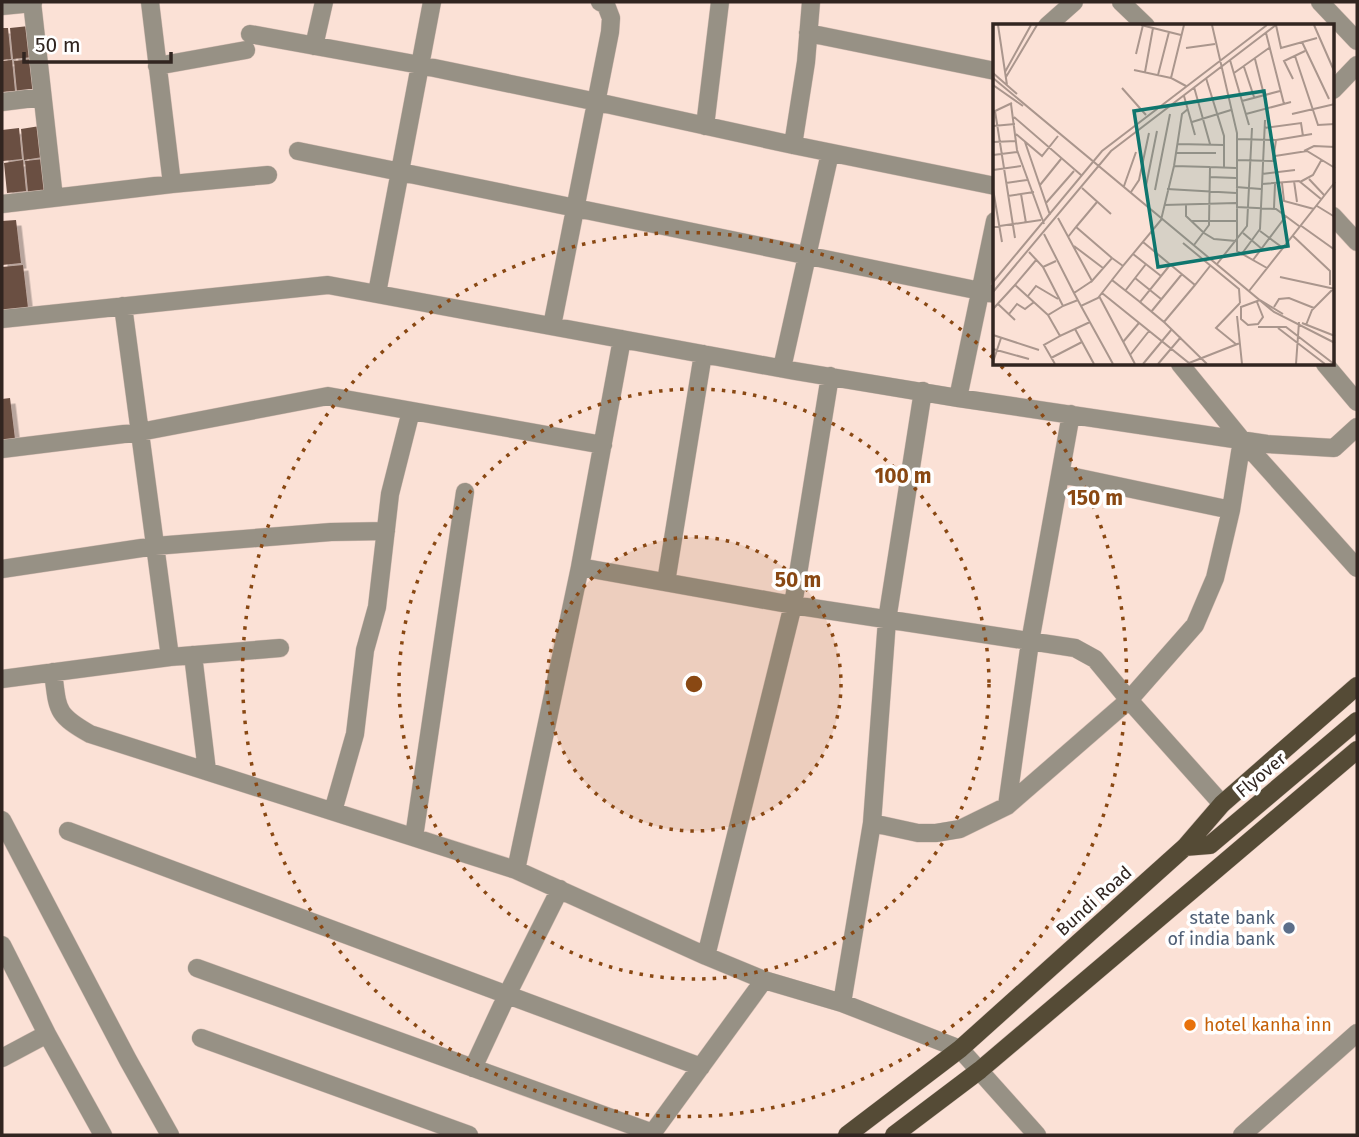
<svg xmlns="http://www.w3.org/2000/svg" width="1359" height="1137" viewBox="0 0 1359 1137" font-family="'Fira Sans',sans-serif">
	<defs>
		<filter id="shadow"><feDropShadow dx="5.5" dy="5.5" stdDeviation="0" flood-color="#0004"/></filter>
	</defs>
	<rect width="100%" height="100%" fill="#fbe1d6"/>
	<path fill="#6a4f43" filter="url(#shadow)" d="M29,26L33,57L13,59L10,28Z
		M2,28H8L11,59L2,60Z
		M33,59L37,90L17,92L14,61Z
		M12,60L15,91L2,92V61Z
		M40,126L43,157L24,160L21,129Z
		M19,128L22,159L3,161L2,130Z
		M44,159L47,190L28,192L25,161Z
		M23,160L26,191L7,193L4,163Z
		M16,220L21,263L2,265V221Z
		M23,265L28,308L2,311V267Z
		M10,398L15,439L2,441V399Z"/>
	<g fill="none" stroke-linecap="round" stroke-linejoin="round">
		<defs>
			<path id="street" d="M32,2L54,198
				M150,2L172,184
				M1121,2L1146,26
				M1320,2L1357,41
				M2,6L33,3
				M1047,26L1074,2
				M808,33L995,71
				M250,34L420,65L597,102L793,145L995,186
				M314,46L324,2
				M157,66L246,50
				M1333,90L1357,65
				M2,102L42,97
				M705,126L720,2
				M793,145L806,62L811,2
				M298,151L995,294
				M2,204L172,184L268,175
				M1333,216L1357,242
				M377,293L432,2
				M123,306L170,657
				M2,319L328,285L795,371L958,398L1267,444L1334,448L1357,427
				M552,326L610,32L611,18L606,5L600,2
				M622,339L580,567L793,605L1075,648L1095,659L1129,700L1222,804
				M1180,364L1242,440L1357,568
				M1325,364L1357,402
				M782,368L830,153
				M958,398L995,221
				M2,449L140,432L328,396L603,445
				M1061,474L1231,510
				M580,567L516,870L706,956L764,980L842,1003L960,1049L1037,1135
				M2,569L155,546L331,532L386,531
				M666,582L703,354
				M193,655L207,771
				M53,672C58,710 55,714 90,734L516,870
				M2,679L170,657L280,648
				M1007,806L1030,642L1071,414
				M333,811L355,734L365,650L377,607L390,494L411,411
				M2,820L128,1060L170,1135
				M872,823L918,833H936L960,829L1007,806L1129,700L1195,625L1215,578L1231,510L1242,440
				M68,831L701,1067
				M414,837L465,492
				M2,945L47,1034L103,1135
				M706,956L793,605L830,376
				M197,968L653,1133
				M842,1003L872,823L887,620L923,391
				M201,1038L469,1135
				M2,1058L47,1034
				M473,1068L507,995L560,889
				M651,1135L764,980
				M1242,1135L1357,1033"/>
			<path id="primary" d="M1185,847L1210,845L1357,721
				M847,1135L960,1049L1185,847L1222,804L1357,686
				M894,1135L980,1070L1357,750"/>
		</defs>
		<use href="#street" stroke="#d7bfb5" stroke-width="19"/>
		<use href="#primary" stroke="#d7bfb5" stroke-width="19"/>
		<use href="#street" stroke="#979185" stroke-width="18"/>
		<use href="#primary" stroke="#554b36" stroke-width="18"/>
	</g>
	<circle cx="694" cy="684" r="147" fill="#894813" fill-opacity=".12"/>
	<g fill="none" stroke="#894813" stroke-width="3.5" stroke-dasharray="3.5 7">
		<circle cx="694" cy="684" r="147"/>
		<circle cx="694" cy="684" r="295"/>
		<path d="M1001 366A442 442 0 1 1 993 358"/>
	</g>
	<circle fill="#5c6f8a" stroke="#fff" stroke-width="2.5" cx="1289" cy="928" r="7"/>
	<circle fill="#e8710a" stroke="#fff" stroke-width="2.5" cx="1190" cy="1025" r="7"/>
	<g text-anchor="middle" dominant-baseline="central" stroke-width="7" stroke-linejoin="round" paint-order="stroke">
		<g font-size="18" fill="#312520" stroke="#fff">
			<text transform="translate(1261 775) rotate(-40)">Flyover</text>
			<text transform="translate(1094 901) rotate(-42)">Bundi Road</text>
		</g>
		<g font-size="18" fill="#4e5e75" stroke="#fff" text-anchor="end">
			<text x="1275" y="918">state bank<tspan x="1275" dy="21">of india bank</tspan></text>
		</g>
		<g font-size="18" fill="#c56008" stroke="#fff" text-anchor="start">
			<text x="1204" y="1025">hotel kanha inn</text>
		</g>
	</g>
	<g transform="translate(993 24)">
		<rect width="341" height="341" fill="#fbe1d6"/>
		<path fill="none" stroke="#aa968d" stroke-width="2" d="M5,1L14,61M148,1L188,11M191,1L178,54L193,62M219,1L244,109V227L274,244M283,1L288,24L324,14M321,1L342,49M273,9L291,80M309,18L336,75M193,24L222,20M143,30L150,1M302,32L325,101L342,100M262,35L271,71M237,36L256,101M251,43L261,73M141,46L178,54M12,48L38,1M152,48L160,4M0,49L24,70M241,49L276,24M165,51L176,8M13,53L44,1M0,54L281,288L342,319M213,54L231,112V144M300,55L291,37L312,27M0,61L30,82M201,63L217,120M129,64L153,91M191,72L202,111M249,77L287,67M18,80L24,126L51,200M2,87L22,214M0,88L19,79M253,90L298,78M299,90L342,80M21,93L88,151M199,98L238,86M0,102L22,100M271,104L308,99L310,112M23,110L49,132L65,112M244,115L283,116L319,110M0,118L23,117M32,118L57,191M184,120L231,121M311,127L321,122L342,123M183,129H223M0,131L24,128M282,132L314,127L342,144M244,136L280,137L283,116M181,142L189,90L195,85M0,146L28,142M269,150L302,146M216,153L243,154M316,155L331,171M301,157L304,178M307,158L320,151L329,135M13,159L34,156M289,159L291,177L321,185M269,160L306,157L328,175M47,161L68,135M131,162L143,128M153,162L164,107M243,163L268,165M89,164L118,190M0,165L9,218M174,165L243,169M162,166L177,90M138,168L146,156L156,109M28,170L33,199M15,172L41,168M53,179L81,147M171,181L243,179M193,181V192L211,209L221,215L243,217M324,182L342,193M243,183L283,185L306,202M281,184L282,160M65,194L99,257L119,234L130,242L168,196L181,142L217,143M197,197H243M307,201L342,226M0,203L48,196M83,203L104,178M267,207L290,224M250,209L269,225M51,210L81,269M299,211L337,247V261M75,213L83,203L119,234M150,218L202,261L217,242M190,219L246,265L247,279M201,221L216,201L217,143L243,144M81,222L110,244M36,228L50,243L63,237M140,230L168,252M248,231L267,205L272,96M44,235L22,261L55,291L70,282M260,236L293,192M224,240L254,202L259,104M177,241L147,278L171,298L202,261M130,242L119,256L147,278M50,243L70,282L85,276M287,253L342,265M142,254L168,275M99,257L81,269L88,282L105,274L119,256M0,258L109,127L274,1M132,267L153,240M256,267L342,158M0,268L118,127L283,1M109,269L196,339L247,319M35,272L43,262L65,275M106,272L142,340M267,276L290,290M264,278L270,293L265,300L255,301L248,295V283L267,276M5,280L22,296M88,282L120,340M281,283L286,275L296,274L321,284M0,285L22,261M158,288L189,250M16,290L24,280L32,285L41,278M55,291L67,312L97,298M244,292L249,340M171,298L214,340M309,299L342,312M313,301L319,286L341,264M265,303H293L341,340M285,304L332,340M82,305L101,340M0,311L46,326M130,318L146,299M244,321L223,304L247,279M0,325L36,335M137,331L156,307M58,334L89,318M0,338L8,314M62,340L51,321L67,312M150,340L179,305M165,340L188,313M303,340L306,298"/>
		<path fill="#0f766e" fill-opacity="0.15" stroke="#0f766e" stroke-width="3.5" d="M271,67L295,222L165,243L141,87Z"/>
		<rect width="341" height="341" fill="none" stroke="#312520" stroke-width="3.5"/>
	</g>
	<circle cx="694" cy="684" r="10" fill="#894813" stroke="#fff" stroke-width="3.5"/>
	<g font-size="21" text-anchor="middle" font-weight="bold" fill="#894813" stroke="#fff" stroke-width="7" stroke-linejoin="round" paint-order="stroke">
		<text x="903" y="483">100 m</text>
		<text x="1095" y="505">150 m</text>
		<text x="798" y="587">50 m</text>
	</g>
	<rect width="1359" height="1137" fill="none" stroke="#312520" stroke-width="7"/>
	<path d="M24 52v10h147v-10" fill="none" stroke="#312520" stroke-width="3.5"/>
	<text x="35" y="52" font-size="21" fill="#312520" stroke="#ffffff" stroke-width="5" paint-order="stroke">50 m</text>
</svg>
